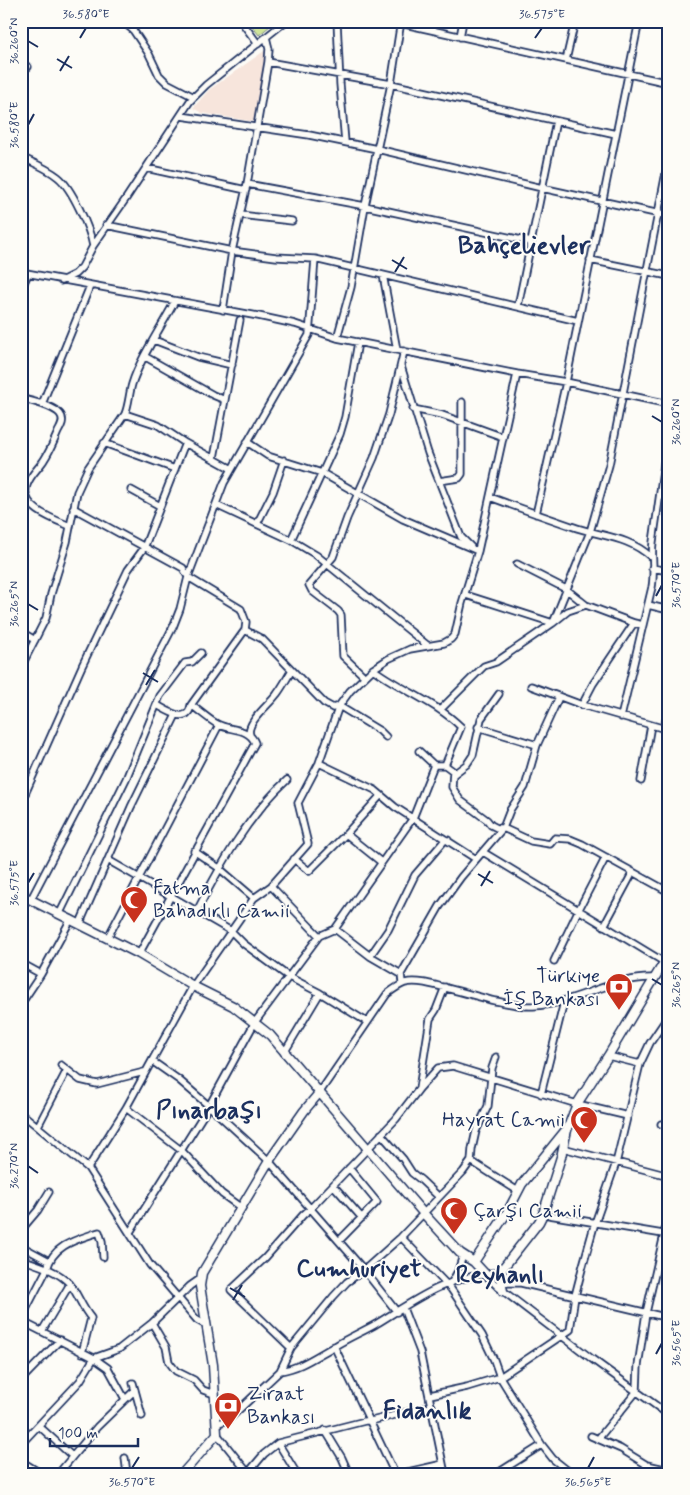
<svg xmlns="http://www.w3.org/2000/svg" width="690" height="1495" viewBox="0 0 690 1495" font-family="Mynerve,sans-serif">
	<rect width="100%" height="100%" fill="#fdfcf7"/>
	<filter id="ink" filterUnits="userSpaceOnUse"><feTurbulence type="fractalNoise" baseFrequency=".02" numOctaves="2"/><feDisplacementMap in="SourceGraphic" scale="10" xChannelSelector="R" yChannelSelector="G"/><feConvolveMatrix kernelMatrix="1 2 1 2 8 2 1 2 1" color-interpolation-filters="sRGB"/></filter>
	<g filter="url(#ink)">
		<path fill="#f7e5dc" d="M267,49L255,122L202,113L193,108L209,90Z"/>
		<path fill="#d0e59a" stroke="#768a7c" d="M248,21H276L259,35Z"/>
		<g fill="none" stroke-linecap="round" stroke-linejoin="round">
			<defs>
				<path id="minor" d="M122,21L133,30L149,54L159,75L167,83L194,97
					M241,21L258,44
					M337,21L340,84L345,142
					M391,21L669,83
					M21,25L26,21
					M460,37L463,21
					M566,60L575,21
					M268,62L391,84L616,134
					M21,64L28,67
					M181,116L309,135L377,149L542,188L669,216
					M21,157C34,163 47,168 58,177C72,188 90,229 93,246
					M146,168L246,190
					M247,184L365,206L531,242
					M240,215L292,221
					M106,225L232,251L276,257L315,259L578,321
					M590,260L669,276
					M21,272L258,316L295,324L337,338L517,374L566,382L669,404
					M383,275L397,350
					M61,281L75,274L82,267L93,246L125,200L190,101L206,85L286,21
					M21,289L28,274
					M518,306L556,121
					M223,310L232,251L247,184L268,62L269,49L266,37
					M337,338L351,287L365,206L391,84L401,21
					M154,340L198,357L232,365
					M144,356L213,395L225,400
					M401,366L428,453L461,537L471,547
					M21,398C33,402 52,405 60,414C65,420 61,427 58,432C54,441 50,451 44,460C39,468 30,475 27,485C18,507 55,520 70,526
					M42,404L90,286
					M413,409L442,415L503,437
					M125,414L158,425L185,443L232,469
					M247,442L268,456L322,473L403,519L478,551
					M104,443L175,469
					M214,458L240,320
					M439,481L459,478L462,474V402
					M131,490L160,506
					M490,497C519,508 548,518 577,528C605,537 629,537 651,557
					M216,505L291,540L316,555L427,645
					M73,508L183,568L188,577L241,609L246,622L245,630L262,639L324,703L333,708L339,706L380,731L386,737
					M536,514L566,382L639,21
					M21,518L28,500
					M257,524L273,492L284,460
					M291,540L340,434L345,417L358,342
					M517,564L566,589L586,605L634,623L643,625
					M652,568L669,571
					M466,595L553,623L568,611L586,605
					M648,605L669,610
					M21,632L35,640
					M21,667L46,618L51,594L67,542L77,492L88,468L125,414C129,404 129,394 132,384C140,358 162,326 175,301
					M373,669C401,690 436,702 461,727L445,765
					M365,677L343,656L341,615L338,611L312,591L309,585L333,557L347,518L374,458L389,414L404,351
					M531,686L582,705L669,730
					M157,705C168,711 188,725 191,705L245,630
					M582,705L593,684L634,623
					M440,710L484,666L496,662L553,623L590,532L609,465L669,157
					M621,717L652,587C655,572 651,557 653,542L669,429
					M478,727L537,745
					M664,728L669,709
					M250,735C245,723 270,704 277,694C283,686 287,678 292,670
					M419,751L434,765H445L453,771L452,787L460,800L487,820L491,825L497,828H503L531,841L550,844L555,838L570,839L582,844L669,892
					M319,763L375,790L395,807L476,859
					M454,774L467,764L473,755L481,719L499,694
					M641,781L651,725
					M21,803L82,666L128,570L144,548L185,443
					M346,834L381,862
					M194,851L219,868L254,898
					M483,852L664,962
					M294,859L309,871L346,834L381,795
					M108,860L231,931L244,944L289,977L320,993L367,1022
					M271,886L308,844L298,803L319,763L339,706L350,691L373,669L388,659L410,649L444,643L451,639L455,634L462,603L478,551L517,374
					M31,899L173,627L180,609L188,577L224,483L309,335L315,259
					M197,911C221,864 248,816 287,780
					M60,913L126,779L160,696L185,663L192,662L201,653
					M80,923L131,807L176,715
					M604,926L633,872
					M335,929L413,818L434,765
					M108,937L219,725
					M139,954L255,743C249,727 229,731 217,724C208,719 200,711 191,705
					M370,956L388,930L415,875L445,840H448
					M554,961L578,911L606,857
					M21,963L41,974
					M402,983L401,974L440,906L461,877L503,828L510,810L525,787L537,745L559,697
					M21,1004L41,974L71,919
					M284,1053L320,993
					M608,1056L640,1064
					M152,1061L179,1080L209,1106L269,1161L364,1270L397,1312
					M61,1065L80,1080L97,1084L144,1072
					M419,1089L430,1019L436,1010L445,987
					M320,1092L387,994C402,983 406,980 425,983C449,988 472,995 495,1001C508,1003 520,1007 533,1006C576,1004 612,976 655,978
					M541,1094L564,1002
					M126,1108L182,1151L222,1194L240,1207
					M21,1113L88,1168L150,1265L197,1320L206,1325
					M661,1124L669,1125
					M38,1126L67,1070
					M381,1134L403,1159L412,1173L421,1180L439,1197
					M563,1148L669,1176
					M471,1161L518,1191
					M88,1168L126,1108L193,986L254,898L271,886L319,936
					M333,1185L362,1218
					M543,1214L669,1235
					M21,1230L38,1210L49,1192
					M130,1232L209,1106L255,1022L319,936L335,929L370,956L401,974
					M401,1237L451,1289L482,1335L494,1360L500,1377L542,1445L553,1459L572,1474
					M339,1241L377,1202L349,1168
					M21,1246L49,1261
					M21,1259C38,1265 57,1270 70,1284C78,1294 82,1308 91,1318L82,1353
					M452,1282L458,1271L463,1255
					M502,1283H521L669,1318
					M403,1308L420,1352L445,1474
					M21,1319L47,1269C53,1244 79,1239 99,1232L102,1241L103,1257
					M21,1321L94,1358L108,1368L125,1399
					M152,1323L166,1347L169,1362L176,1371L194,1380L203,1390L214,1394
					M42,1331L70,1284
					M334,1346L395,1474
					M291,1348L231,1290L265,1258L303,1215L311,1208L396,1119L419,1089L438,1068L453,1066L577,1104L628,1116
					M280,1371C301,1368 316,1356 335,1346C348,1338 362,1332 376,1324C409,1304 447,1276 486,1275L498,1287L592,1359L669,1415
					M21,1380L60,1340
					M133,1383L142,1416
					M430,1395L467,1387L500,1377L570,1330L575,1296L582,1269L594,1226L616,1163L640,1064L650,1043L669,1015
					M216,1424L228,1420L280,1371L291,1348L333,1297L347,1282L364,1270L401,1237L463,1172L471,1161L472,1149L476,1131L488,1106L492,1068L496,1057
					M39,1426L72,1456
					M325,1430L342,1458L349,1474
					M217,1434L249,1474
					M591,1436L621,1449L647,1465L669,1470
					M598,1439L637,1391L638,1366L646,1313L669,1213
					M278,1443L297,1474
					M21,1444L80,1381L94,1358L119,1349L152,1323L190,1286L200,1279
					M125,1458L127,1474
					M21,1461L42,1474
					M248,1473L264,1454L278,1443L365,1421H371L432,1406
					M58,1474L97,1427L135,1390
					M399,1474L443,1464
					M496,1474L542,1445
					M642,1474L647,1465"/>
				<path id="major" d="M21,895L139,954L193,986L233,1006L270,1035L424,1214L460,1253L474,1262L486,1275L499,1273L539,1222L543,1214L561,1157L567,1130L577,1104L608,1056L669,954
					M474,1262L508,1211L522,1184L565,1131
					M499,1273L503,1291
					M182,1474L217,1434L213,1365L200,1286L202,1273L269,1161L304,1111L320,1092"/>
			</defs>
			<use href="#minor" stroke="#1b2f5e" stroke-width="9"/>
			<use href="#major" stroke="#1b2f5e" stroke-width="11"/>
			<use href="#minor" stroke="#fdfcf7" stroke-width="5.5"/>
			<use href="#major" stroke="#fdfcf7" stroke-width="8"/>
		</g>
	</g>
	<path fill="none" stroke="#1b2f5e" stroke-width="2" d="M80,38L86,28M535,38L542,28M28,41L38,47M57,59L72,68M60,71L69,56M28,125L34,114M392,260L407,269M395,272L404,257M652,416L662,422M656,596L662,585M28,604L38,610M143,673L158,682M146,685L155,670M478,874L493,883M28,883L34,873M481,886L490,871M652,979L662,985M28,1166L38,1173M230,1288L245,1297M233,1300L242,1285M656,1354L662,1343M132,1468L139,1457M588,1468L594,1457"/>
	<defs>
		<symbol id="mosque-pin" viewBox="-11 -11 22 30"><path d="M0 17L-7.5 6A9.5 9.5 0 1 1 7.5 6Z" fill="#c8321e" stroke="#fdfcf7"/><path d="M3.5-4.9A6 6 0 1 0 3.5 4.9A5 5 0 1 1 3.5-4.9Z" fill="#fff"/></symbol>
		<symbol id="bank-pin" viewBox="-11 -11 22 30"><path d="M0 17L-7.5 6A9.5 9.5 0 1 1 7.5 6Z" fill="#c8321e" stroke="#fdfcf7"/><path d="M-6-4H6V4H-6ZM0-2.3a2.3 2.3 0 1 0 0 4.6a2.3 2.3 0 1 0 0-4.6Z" fill="#fff"/></symbol>
	</defs>
	<g fill-rule="evenodd">
		<use href="#mosque-pin" x="118" y="884" width="32" height="43"/>
		<use href="#bank-pin" x="603" y="971" width="32" height="43"/>
		<use href="#mosque-pin" x="568" y="1104" width="32" height="43"/>
		<use href="#mosque-pin" x="438" y="1195" width="32" height="43"/>
		<use href="#bank-pin" x="212" y="1390" width="32" height="43"/>
	</g>
	<g text-anchor="middle" dominant-baseline="central" stroke-width="4" stroke-linejoin="round" paint-order="stroke">
		<g font-size="20" fill="#1b2f5e" stroke="#fdfcf7" text-anchor="start">
			<text x="153" y="888">Fatma<tspan x="153" dy="23">Bahadırlı Camii</tspan></text>
			<text x="600" y="976" text-anchor="end">Türkiye<tspan x="600" dy="23">İş Bankası</tspan></text>
			<text x="565" y="1120" text-anchor="end">Hayrat Camii</text>
			<text x="473" y="1211">Çarşı Camii</text>
			<text x="247" y="1394">Ziraat<tspan x="247" dy="23">Bankası</tspan></text>
		</g>
		<g font-size="25" font-weight="bold" fill="#1b2f5e" stroke="#fdfcf7">
			<text x="524" y="246">Bahçelievler</text>
			<text x="209" y="1111">Pınarbaşı</text>
			<text x="359" y="1269">Cumhuriyet</text>
			<text x="500" y="1275">Reyhanlı</text>
			<text x="427" y="1411">Fidanlık</text>
		</g>
	</g>
	<rect width="690" height="1495" fill="none" stroke="#fdfcf7" stroke-width="55"/>
	<path d="M50 1438v8h88v-8" fill="none" stroke="#1b2f5e" stroke-width="2.5"/>
	<text x="58" y="1438" font-size="15" fill="#1b2f5e" stroke="#fdfcf7" stroke-width="4" paint-order="stroke">100 m</text>
	<rect x="28" y="28" width="634" height="1440" fill="none" stroke="#1b2f5e" stroke-width="2"/>
	<g font-size="12" text-anchor="middle" fill="#1b2f5e">
		<text x="86" y="18">36.580°E</text>
		<text x="542" y="18">36.575°E</text>
		<text transform="translate(14 41) rotate(-90)" y="4">36.260°N</text>
		<text transform="translate(14 125) rotate(-90)" y="4">36.580°E</text>
		<text transform="translate(676 422) rotate(-90)" y="4">36.260°N</text>
		<text transform="translate(676 585) rotate(-90)" y="4">36.570°E</text>
		<text transform="translate(14 604) rotate(-90)" y="4">36.265°N</text>
		<text transform="translate(14 883) rotate(-90)" y="4">36.575°E</text>
		<text transform="translate(676 985) rotate(-90)" y="4">36.265°N</text>
		<text transform="translate(14 1166) rotate(-90)" y="4">36.270°N</text>
		<text transform="translate(676 1343) rotate(-90)" y="4">36.565°E</text>
		<text x="132" y="1486">36.570°E</text>
		<text x="588" y="1486">36.565°E</text>
	</g>
</svg>
